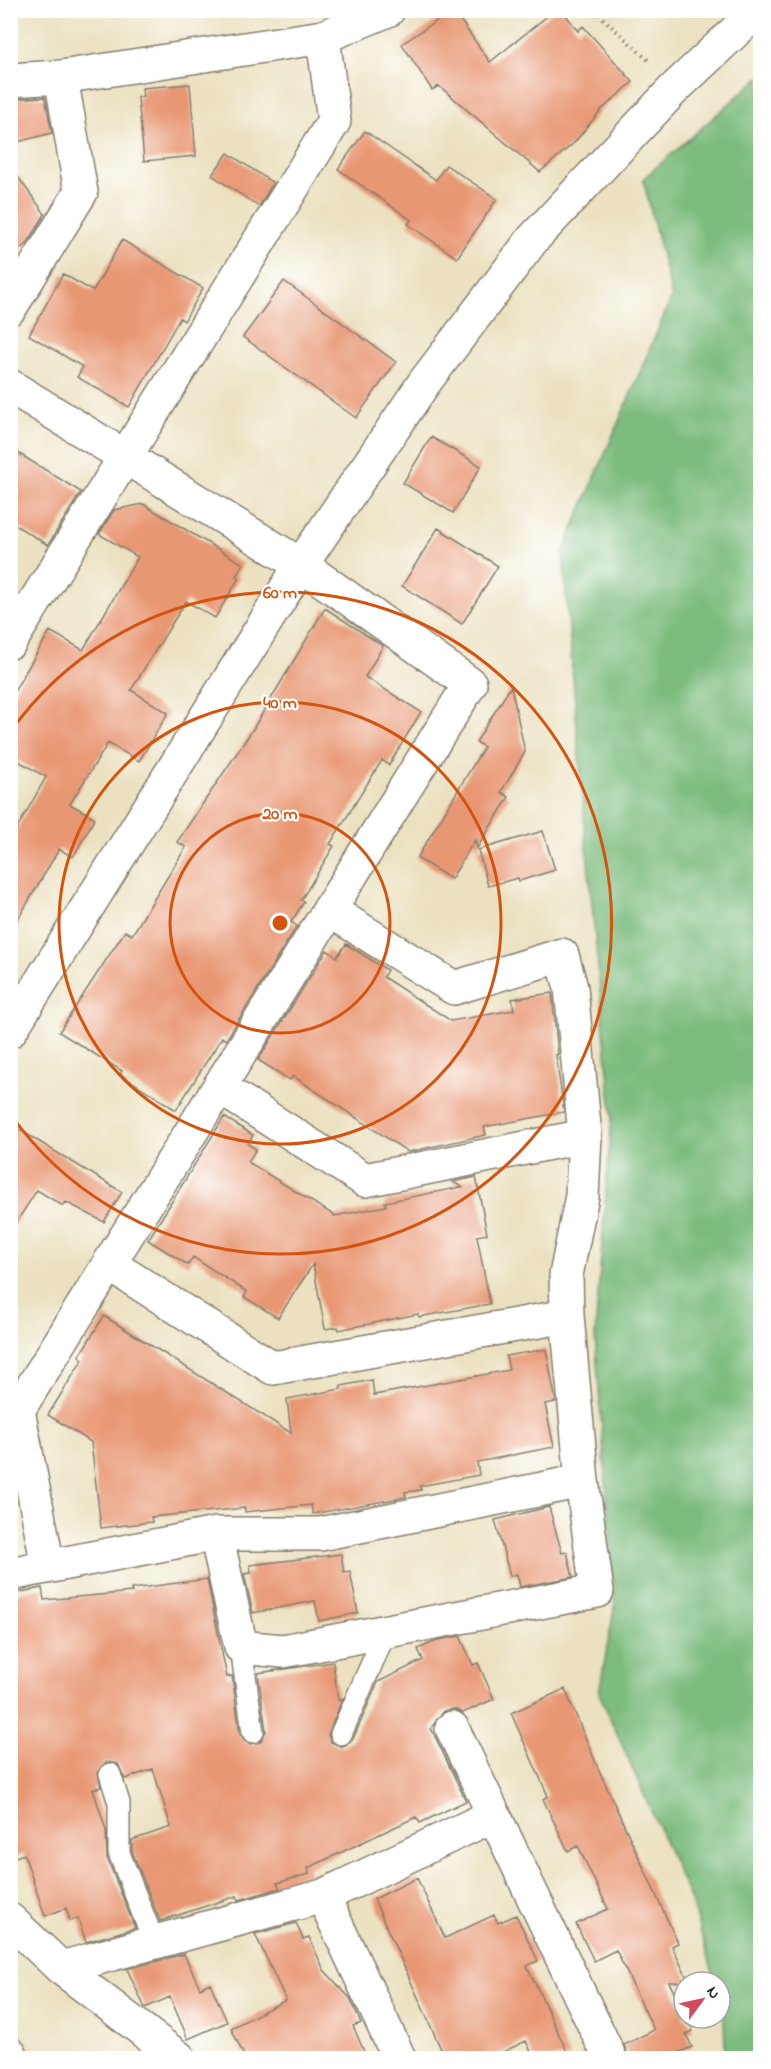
<svg xmlns="http://www.w3.org/2000/svg" width="771" height="2069" viewBox="0 0 771 2069" font-family="'Indie Flower',sans-serif">
	<rect width="100%" height="100%" fill="#fff"/>
	<filter id="ink" filterUnits="userSpaceOnUse"><feTurbulence type="fractalNoise" baseFrequency=".0167" numOctaves="2"/><feDisplacementMap in="SourceGraphic" scale="12" xChannelSelector="R" yChannelSelector="G"/><feConvolveMatrix kernelMatrix="1 2 1 2 8 2 1 2 1" color-interpolation-filters="sRGB"/></filter>
	<filter id="wash" filterUnits="userSpaceOnUse"><feTurbulence type="fractalNoise" baseFrequency=".008" numOctaves="4" result="noise"/><feDisplacementMap in="SourceGraphic" scale="24" xChannelSelector="R" yChannelSelector="G"/><feGaussianBlur stdDeviation="1.35" result="paint"/><feColorMatrix in="noise" values="0 0 0 0 0 0 0 0 0 0 0 0 0 0 0 0 0 1.4 0 .05"/><feComposite in="paint" operator="in"/></filter>
	<g filter="url(#wash)">
		<rect width="100%" height="100%" fill="#ebe1c0"/>
		<path fill="#7dbc7e" stroke="#4c6c4d" stroke-width="1.5" d="M760,77V2058H725L724,2010L720,1996V1982H716L691,1901L599,1693L615,1604L595,1335L612,1115L586,842L563,552L672,297L643,179Z"/>
		<g id="blocks">
			<path fill="#e89773" d="M453,10L490,62L555,10H562L578,31L583,26L633,82L601,110L574,143L540,172L439,86L432,90L402,44Z
				M190,84L196,156L144,161L138,97H143L142,88Z
				M45,97L52,133L10,144V99Z
				M365,131L436,180L446,165L497,199L457,258L408,224L411,220L338,169Z
				M228,153L273,183L259,207L212,175Z
				M10,166L45,214L27,244L10,256Z
				M122,240L203,288L184,321L180,318L129,407L77,377L83,367L29,335L63,274L93,291Z
				M284,281L396,362L356,418L243,337Z
				M431,437L481,466L453,513L403,483Z
				M10,448L81,492L48,545L10,522Z
				M143,504L243,564L236,576L239,578L215,618L186,601L131,690L168,713L139,761L108,743L70,804L95,818L73,857L59,849L10,933V841L46,777L10,756V698L50,631L83,650L138,557L99,534L114,510Z
				M438,528L498,566L462,624L402,586Z
				M325,608L383,646L365,677L421,712L389,765L382,760L330,844L334,846L301,900L304,902L291,922L297,926L226,1040L222,1037L176,1110L120,1074L122,1071L59,1032L125,931L132,935L186,847L177,842L253,729Z
				M511,686L525,752L501,792L509,797L477,848L475,840L451,879L417,858L484,747L476,742Z
				M543,831L555,870L519,881L518,878L488,886L478,850Z
				M346,944L387,970L383,977L451,1021L514,1010L512,999L552,993L558,1054L556,1055L564,1112L484,1127L486,1135L408,1152L293,1076L290,1080L258,1060L327,950L337,957Z
				M224,1117L253,1135L248,1144L256,1149L248,1162L335,1216L386,1206L385,1202L462,1187L453,1182L476,1177L487,1234L477,1236L490,1304L419,1317L418,1314L339,1330L338,1327L325,1329L313,1264L278,1318L244,1297L247,1292L193,1257L188,1265L148,1240Z
				M10,1124L122,1192L104,1222L66,1202L63,1206L37,1190L10,1232Z
				M104,1316L291,1433L287,1399L341,1389V1386L372,1380L374,1395L509,1370L506,1356L546,1349L556,1402L545,1404L554,1447L477,1462L479,1475L420,1486L421,1490L405,1492L406,1497L313,1514L311,1505L245,1512V1508L151,1517L152,1522L101,1528L91,1442L48,1415L83,1359L79,1356Z
				M549,1507L562,1553L567,1552L573,1577L520,1587L517,1574L510,1576L495,1520Z
				M341,1554L344,1572L350,1571L358,1613L319,1621L315,1601L253,1613L244,1574L251,1573L250,1565Z
				M207,1579L227,1677L232,1676L240,1734L249,1744L260,1742L266,1731L258,1673L333,1662L338,1700L343,1698L328,1735L331,1742L343,1747L353,1739L378,1682L423,1660L418,1649L438,1640L460,1636L473,1665L478,1663L494,1699L463,1713L454,1709L444,1711L431,1728L466,1801L420,1823L416,1817L308,1868L309,1874L277,1883L280,1888L239,1900L237,1896L160,1921L132,1851V1840L171,1827L153,1769L125,1779L118,1764L106,1762L98,1772L101,1787L93,1789L106,1830L107,1858L135,1928L86,1942L78,1918L70,1921L66,1908L45,1916L24,1854L10,1859V1594L42,1588L44,1600L132,1592L131,1589Z
				M565,1689L598,1768L678,1943L672,1946L689,1982H669L684,2012V2018H687L693,2031L686,2034L692,2047L666,2058H629L624,2045L654,2030L616,1950L594,1961L576,1924L608,1909L578,1846L568,1851L543,1799L548,1796L511,1713Z
				M417,1878L445,1938L494,1915L498,1923L516,1915L538,1961L527,1966L570,2058H534L526,2041L490,2058H445L374,1899Z
				M296,1923L303,1939L309,1937L324,1970L350,1998L361,2023L353,2026L367,2058H245L231,2028L286,2000L255,1934Z
				M184,1954L200,1988L210,1983L227,2022L188,2039L170,1997L145,2008L127,1969Z"/>
		</g>
	</g>
	<g filter="url(#ink)">
		<use href="#blocks" fill-opacity="0" stroke="#847e6e" stroke-width="1.5"/>
		<g fill="none" stroke-linecap="round" stroke-linejoin="round">
			<defs>
				<path id="service" d="M241,1647L253,1732
					M341,1734L386,1631
					M110,1774L119,1803V1853L154,1942"/>
				<path id="minor" d="M10,80L61,77L323,37L388,10
					M10,308L81,192L61,77
					M10,386L301,565L470,684L18,1410L48,1566
					M10,642L334,121L323,37
					M219,1087L365,1180L585,1136
					M109,1264L273,1368L567,1316
					M216,1534L241,1647L283,1651L597,1591L582,1481L567,1316L566,1275L582,1196L585,1136L571,988L562,955L454,988L329,910
					M10,1574L216,1534H320L582,1481
					M452,1728L494,1815
					M323,1896L399,2058
					M10,1920L61,1968L179,2058
					M61,1968L323,1896L494,1815L610,2058
					M10,2054L12,2058"/>
				<path id="tertiary" d="M10,1031L301,565L424,383L533,239L674,89L758,10"/>
			</defs>
			<use href="#service" stroke="#847e6e" stroke-width="24"/>
			<use href="#minor" stroke="#847e6e" stroke-width="36"/>
			<use href="#tertiary" stroke="#847e6e" stroke-width="36"/>
			<path stroke="#847e6e" stroke-width="4" stroke-dasharray="1.5 4.5" stroke-linecap="butt" d="M594,10L651,63"/>
			<use href="#service" stroke="#fff" stroke-width="21"/>
			<use href="#minor" stroke="#fff" stroke-width="33"/>
			<use href="#tertiary" stroke="#fff" stroke-width="33"/>
		</g>
	</g>
	<g fill="none" stroke="#d4530e" stroke-width="3">
		<circle cx="280" cy="923" r="110"/>
		<circle cx="280" cy="923" r="221"/>
		<path d="M11 731A331 331 0 1 1 11 1115"/>
	</g>
	<circle cx="280" cy="923" r="9" fill="#d4530e" stroke="#fff" stroke-width="3"/>
	<g font-size="18" text-anchor="middle" font-weight="bold" fill="#d4530e" stroke="#fff" stroke-width="4.5" stroke-linejoin="round" paint-order="stroke">
		<text x="280" y="598">60 m</text>
		<text x="280" y="708">40 m</text>
		<text x="280" y="819">20 m</text>
	</g>
	<rect width="771" height="2069" fill="none" stroke="#fff" stroke-width="36"/>
	<g transform="translate(702 2000) rotate(57)"><circle r="28" fill="#ffffff" stroke="#a4a4a4" stroke-width="1.5"/>
	<path d="M0-4.5L10 22L0 15L-10 22Z" fill="#d1495b"/>
	<text y="-9" font-size="16" font-weight="bold" text-anchor="middle" fill="#1c1c1c">N</text>
	</g>
</svg>
